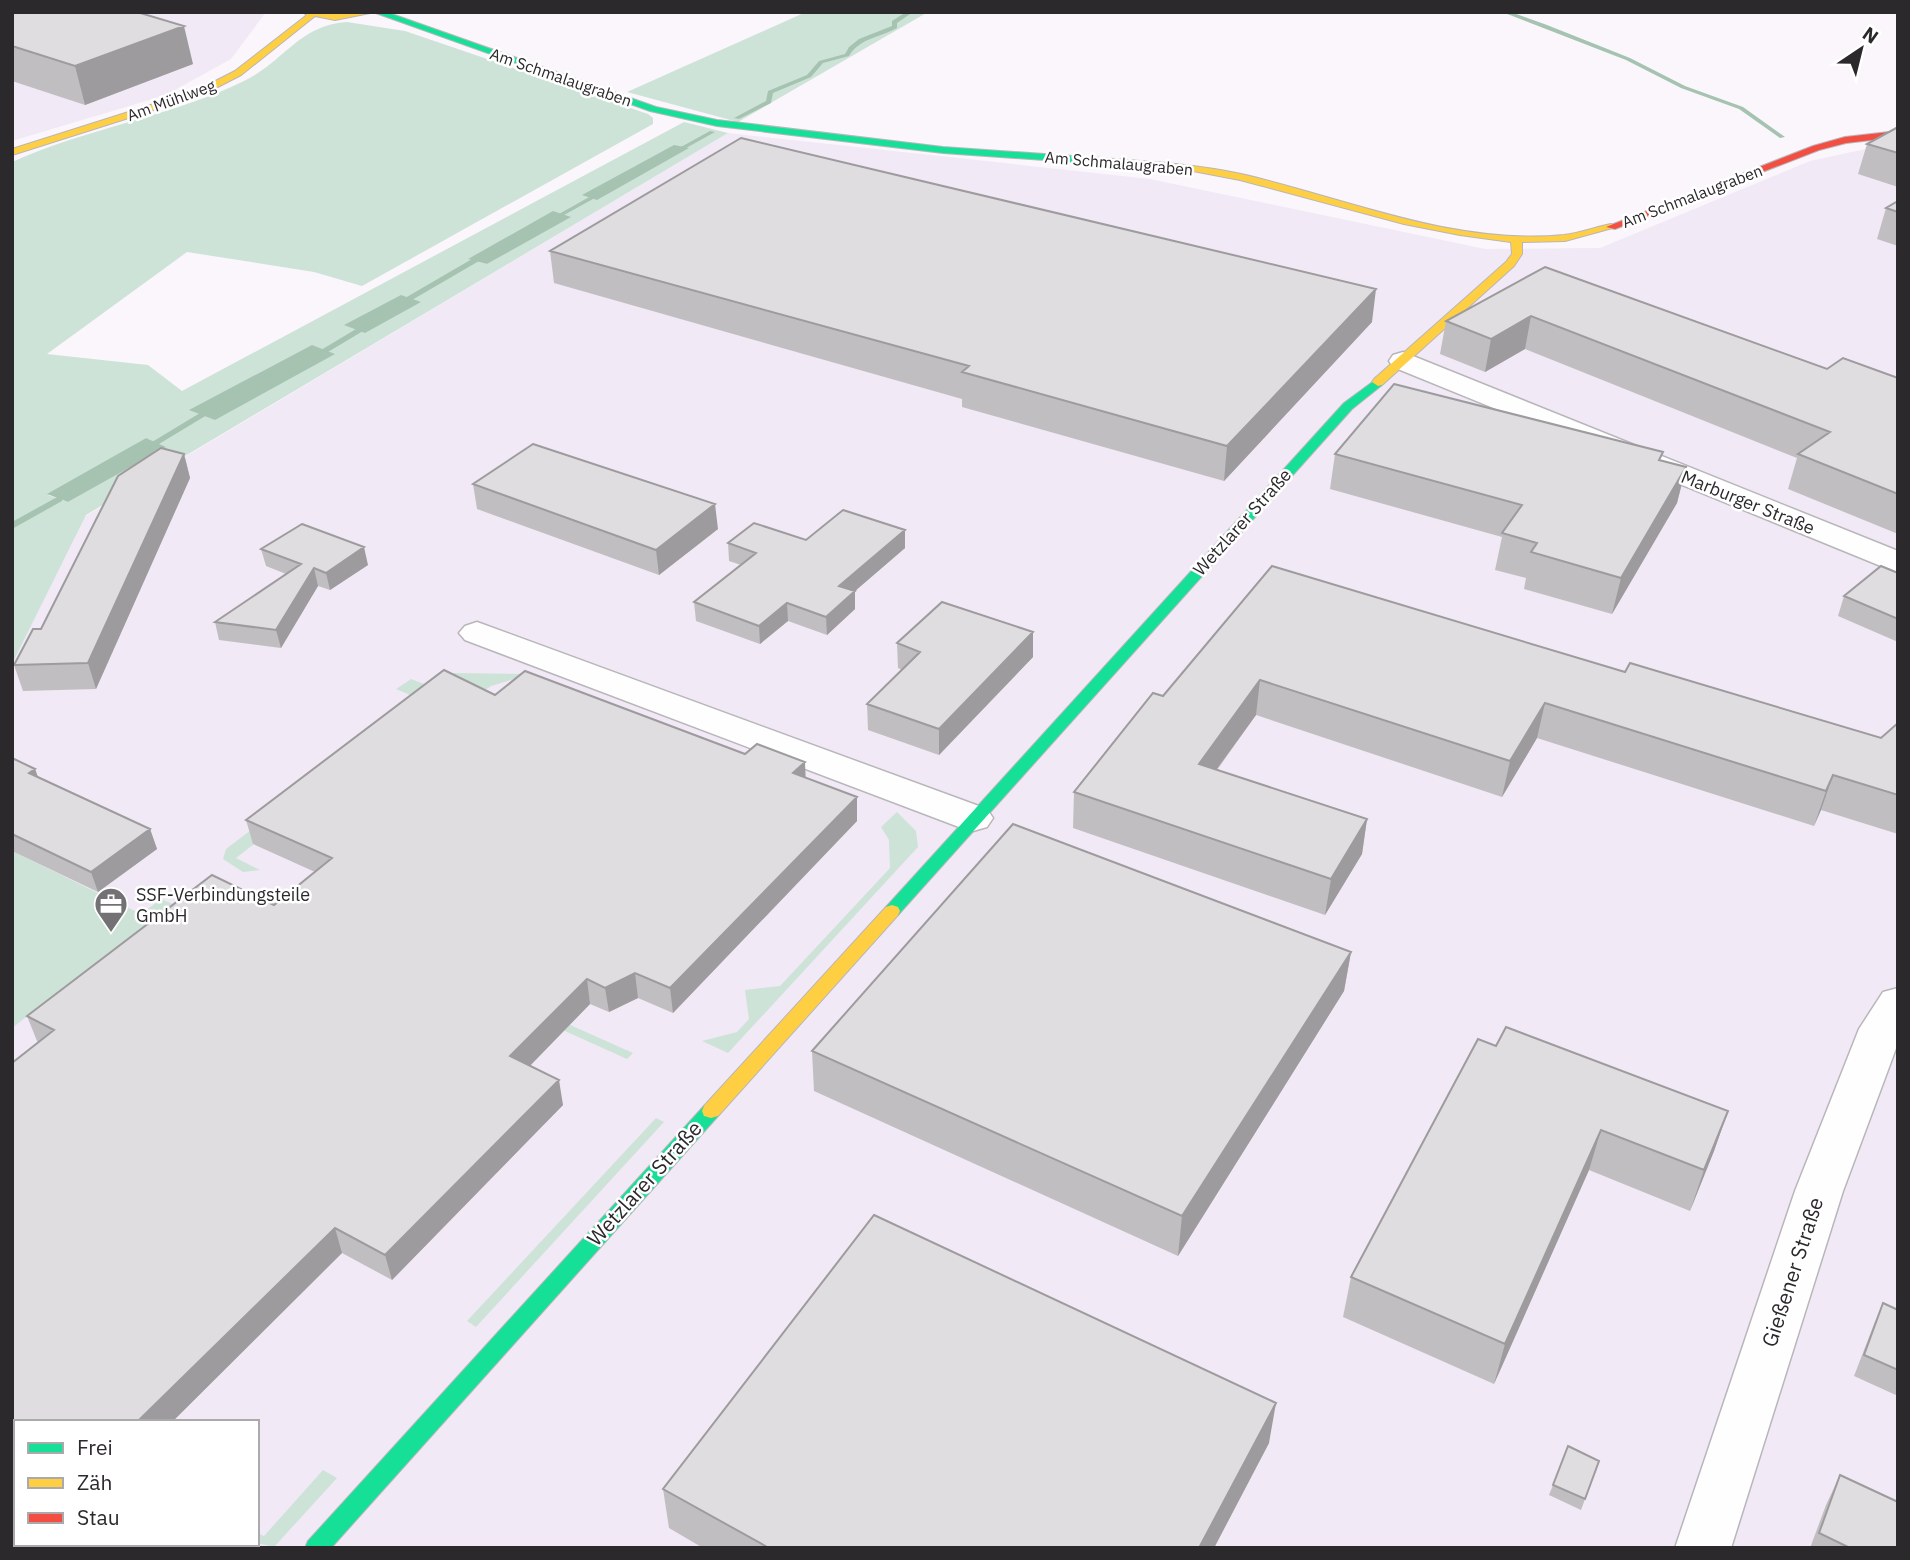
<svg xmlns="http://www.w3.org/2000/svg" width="1910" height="1560" viewBox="0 0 1910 1560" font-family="'IBM Plex Sans',sans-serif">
	<rect width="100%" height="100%" fill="#faf6fc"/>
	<path fill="#f1e9f5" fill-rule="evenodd" d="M12,12H266L231,59L166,95L12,141Z
		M728,133L1150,179L1485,249L1600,248L1810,161L1898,142V1548H12V560ZM16,1422H257V1544H16Z"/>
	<path fill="#cde3d7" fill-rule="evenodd" d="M806,12H928L738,122L627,92Z
		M347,22L405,31L648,114L653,118V124L362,286L314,272L187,252L47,354L148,365L182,391L684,122L728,133L86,515L12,664V162C87,128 170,117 244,81C285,61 299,25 347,22ZM570,216L487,264L469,259ZM146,438L165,447L68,502L48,495Z
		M454,673L530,674L491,686L484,691L462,683L236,858L260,870L243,872L223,859L226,849L422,700L396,689L411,679L435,688Z
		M897,812L916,831L918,847L728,1053L702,1041L737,1032L749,1019L745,990L780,986L890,868L889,840L881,827Z
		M12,851L141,914L161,899L173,904L12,1028Z
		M354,936L485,987L633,1053L627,1059Z
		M656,1118L664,1122L476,1327L467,1321Z
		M323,1470L337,1478L274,1547L257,1543V1533L264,1536Z"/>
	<path fill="#a6c3b2" d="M674,145L689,148L597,200L582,195Z
		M553,211L571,217L487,264L468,259Z
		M401,295L421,302L365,333L344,325Z
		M312,345L335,354L215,420L189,410Z
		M146,438L166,447L68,502L47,494Z"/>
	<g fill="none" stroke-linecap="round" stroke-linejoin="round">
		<path fill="#a6c3b2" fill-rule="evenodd" d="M906,12H913L897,23V28C879,38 860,38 849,56L823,63L811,77L773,93L771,103L739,119L734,118L766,101L768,91L807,75L819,61L845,54L849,47L859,39L892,26V21Z
			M1502,12H1511L1547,25L1630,58L1685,86L1743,107L1785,137L1780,138L1739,109L1681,88L1626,60Z
			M710,131L715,132L686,148L681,147Z
			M591,196L593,197V199L564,215L559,214Z
			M472,259L479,261L412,300L405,298Z
			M356,329H359L363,331L328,352H322L321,350Z
			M200,413H206L207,415L159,444H153L152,442Z
			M59,496L62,497V501L12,529V522Z"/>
		<defs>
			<path id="street" d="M1403,352L1898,551V573L1393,367L1389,361L1393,355Z
				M477,622L987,809L993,818L987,827L973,831L959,827L465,640L459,633L465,626Z
				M1898,988V1043L1843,1191L1731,1548H1675L1795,1191L1859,1029L1883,992Z"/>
			<path id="fast" d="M373,12H386L656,107L717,120L943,147L1087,157L1092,160L1087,163L943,153L717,126L650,111Z
				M1378,378L1384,382L1382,385L1352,409L898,915H886L884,911L886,907L1344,403Z
				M711,1104L718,1106L720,1111L718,1116L331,1548H305L308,1541L704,1106Z"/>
			<path id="slow" d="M302,12L335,14L375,12L335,20L315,16L241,75L204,94L12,155V149L198,90L235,71L307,15Z
				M1087,157C1139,161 1190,163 1241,174C1346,198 1454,246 1564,235C1580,233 1596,227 1611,224L1616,227L1565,241L1522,242V254L1514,266L1382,385L1378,386L1372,382L1374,379L1506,262L1512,254L1511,242L1460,235L1404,224L1240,180L1193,171L1083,162L1082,160Z
				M892,905L898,907L900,911L898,915L718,1116L711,1118L704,1116L702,1111L704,1106L886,907Z"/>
			<path id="jam" d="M1898,131V137L1846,143L1819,150L1615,229L1606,227L1813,146L1845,137Z"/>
		</defs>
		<use href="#street" stroke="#b9b6ba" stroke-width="3"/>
		<use href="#fast" stroke="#b9b6ba" stroke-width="2"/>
		<use href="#slow" stroke="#b9b6ba" stroke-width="2"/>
		<use href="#jam" stroke="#b9b6ba" stroke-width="2"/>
		<use href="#street" fill="#fefeff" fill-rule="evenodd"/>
		<use href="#fast" fill="#16e098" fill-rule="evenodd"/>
		<use href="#slow" fill="#ffcf43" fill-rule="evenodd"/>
		<use href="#jam" fill="#f24e42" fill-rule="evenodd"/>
	</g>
	<path fill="#c1bec2" d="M12,12L193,64L85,105L12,81Z
		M1898,127V187L1858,174L1867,144Z
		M1898,201V246L1877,239L1886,208Z
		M550,251L1372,322L1224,481L962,407V399L554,283Z
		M1545,267L1827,369L1898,378V534L1788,489L1797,458L1525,349L1485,372L1440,354L1446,321Z
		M184,454L190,478L96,689L23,691L14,665L41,629Z
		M1335,454L1661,461L1686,467L1677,503L1612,614L1524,589L1526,578L1495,570L1502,537L1330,489Z
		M473,484L718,529L659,575L477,509Z
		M806,540L905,548L855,591V609L827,635L788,621L760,644L696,621L694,602L741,565L729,561L728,543Z
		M261,549L368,565L330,590L318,586L281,648L219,640L215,622L286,574L266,566Z
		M1272,566L1625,672L1881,738L1898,723V834L1821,810L1814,826L1537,738L1502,797L1256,715L1217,770L1367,819L1362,854L1325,915L1073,828L1074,792L1163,696Z
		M1898,573V642L1838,616L1844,596Z
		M897,643L1033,657L939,755L868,730L867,704L902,670L898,668Z
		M495,695L806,777L857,821L673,1013L638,998L609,1012L590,1004L530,1066L563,1105L392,1280L342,1253L172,1422H16V1449L12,1447V1062L38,1042L37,1041L27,1016L274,905L315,872L253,844L246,820Z
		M12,758L35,769L38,777L150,829L157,849L98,892L12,851Z
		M1351,952L1344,991L1178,1256L814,1091L812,1051Z
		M1496,1046L1728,1111L1714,1151L1690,1211L1589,1170L1494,1384L1343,1317L1351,1277Z
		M1883,1303L1898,1310V1396L1854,1376L1874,1324Z
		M1269,1443L1214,1548H703L669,1528L663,1489Z
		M1599,1461L1581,1510L1549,1495L1553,1485Z
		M1840,1475L1898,1548H1810L1826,1505Z"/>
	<path fill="#9d9b9e" d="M184,26L193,64L85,105L75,66Z
		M1376,289L1372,322L1224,481L1227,446Z
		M1531,316L1525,349L1485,372L1491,339Z
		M184,454L190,478L96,689L88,663Z
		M1686,467L1677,503L1612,614L1621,578Z
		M715,504L718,529L659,575L656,550Z
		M905,530V548L855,591V609L827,635L826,617L839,586Z
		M364,547L368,565L330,590L326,573Z
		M314,568L318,586L281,648L276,630Z
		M787,603L788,621L760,644L759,626Z
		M1033,632V657L939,755V729Z
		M1260,680L1256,715L1195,799L1199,764Z
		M1545,703L1537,738L1502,797L1510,761Z
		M805,762L806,786L793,773Z
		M35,769L42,789L29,773Z
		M1833,775L1821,810L1814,826L1826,791Z
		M857,797V821L673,1013L670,988Z
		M1367,819L1362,854L1325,915L1331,879Z
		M150,829L157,849L98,892L91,872Z
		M1351,952L1344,991L1178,1256L1182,1216Z
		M635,973L638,998L609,1012L605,988Z
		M587,979L590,1004L515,1081L510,1056Z
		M559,1080L563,1105L392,1280L385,1255Z
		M1728,1111L1714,1151L1690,1211L1704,1170Z
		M1601,1130L1589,1170L1494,1384L1505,1344Z
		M335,1228L342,1253L172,1422H137Z
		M1276,1403L1269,1443L1214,1548H1199Z"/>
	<path fill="#e0dde1" stroke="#9d9b9e" stroke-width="2" d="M12,12H137L184,26L75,66L12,46Z
		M1898,127V153L1867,144Z
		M741,138L1376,289L1227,446L962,372L969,366L550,251Z
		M1898,201V212L1886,208Z
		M1545,267L1827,369L1843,358L1898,378V494L1798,454L1830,432L1531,316L1491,339L1446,321Z
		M1394,384L1663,452L1659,460L1686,467L1621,578L1531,552L1537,543L1502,533L1522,505L1335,454Z
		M533,444L715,504L656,550L473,484Z
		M161,448L184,454L88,663L14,665L33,629H41L118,476Z
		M843,510L905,530L839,586L855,591L826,617L787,603L759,626L694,602L756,553L728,543L754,523L806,540Z
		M302,524L364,547L326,573L314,568L276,630L215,622L301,564L261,549Z
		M1272,566L1625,672L1630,663L1881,738L1898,723V795L1833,775L1826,791L1545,703L1510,761L1260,680L1199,764L1367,819L1331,879L1074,792L1153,693L1163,696Z
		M1881,566L1898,573V619L1844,596Z
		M942,602L1033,632L939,729L867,704L920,652L897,643Z
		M444,670L495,695L525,671L745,754L757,744L805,762L793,773L857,797L670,988L635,973L605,988L587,979L510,1056L559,1080L385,1255L335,1228L137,1422H16V1432L12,1430V1063L54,1030L27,1016L212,875L274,905L332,858L246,820Z
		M12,758L35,769L29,773L150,829L91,872L12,834Z
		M1013,824L1351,952L1182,1216L812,1051Z
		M1506,1027L1728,1111L1704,1170L1601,1130L1505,1344L1351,1277L1478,1039L1496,1046Z
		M874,1215L1276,1403L1199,1548H769L663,1489Z
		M1883,1303L1898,1310V1370L1864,1355Z
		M1568,1446L1599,1461L1585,1499L1553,1485Z
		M1840,1475L1898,1502V1548H1850L1819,1533Z"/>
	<defs>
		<symbol id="office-pin" viewBox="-11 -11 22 30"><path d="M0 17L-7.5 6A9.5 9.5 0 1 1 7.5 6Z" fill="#747175" stroke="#fff"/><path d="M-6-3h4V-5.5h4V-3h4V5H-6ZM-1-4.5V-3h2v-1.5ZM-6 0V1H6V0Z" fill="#fff"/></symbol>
	</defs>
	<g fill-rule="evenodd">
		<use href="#office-pin" x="92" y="885" width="38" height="52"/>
	</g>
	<g text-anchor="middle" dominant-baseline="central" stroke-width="5" stroke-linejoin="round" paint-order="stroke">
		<g font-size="16" fill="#2c292d" stroke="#fff">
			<text transform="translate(561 77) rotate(19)">Am Schmalaugraben</text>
			<text transform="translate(171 100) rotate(-20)">Am Mühlweg</text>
			<text transform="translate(1119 163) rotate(5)">Am Schmalaugraben</text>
			<text transform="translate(1692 196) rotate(-21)">Am Schmalaugraben</text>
		</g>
		<g font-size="18" fill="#2c292d" stroke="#fff">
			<text transform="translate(1748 502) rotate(22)">Marburger Straße</text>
			<text transform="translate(1242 522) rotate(-48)">Wetzlarer Straße</text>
		</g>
		<g font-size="18" fill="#2c292d" stroke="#fff" text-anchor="start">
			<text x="136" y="894">SSF-Verbindungsteile<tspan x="136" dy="21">GmbH</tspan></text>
		</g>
		<g font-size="21" fill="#2c292d" stroke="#fff">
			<text transform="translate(644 1183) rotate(-48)">Wetzlarer Straße</text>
			<text transform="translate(1792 1272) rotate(-72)">Gießener Straße</text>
		</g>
	</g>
	<rect width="1910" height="1560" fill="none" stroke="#2c292d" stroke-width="28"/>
	<rect x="14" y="1420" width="245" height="126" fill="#ffffff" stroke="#aba9ab" stroke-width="2"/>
	<rect x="28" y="1443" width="35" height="10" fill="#16e098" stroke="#aba9ab" stroke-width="2"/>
	<text x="77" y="1455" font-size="21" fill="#2c292d">Frei</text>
	<rect x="28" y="1478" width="35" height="10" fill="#ffcf43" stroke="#aba9ab" stroke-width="2"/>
	<text x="77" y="1490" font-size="21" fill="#2c292d">Zäh</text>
	<rect x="28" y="1513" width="35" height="10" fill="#f24e42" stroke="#aba9ab" stroke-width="2"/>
	<text x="77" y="1525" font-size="21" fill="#2c292d">Stau</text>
	<g transform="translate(1861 49) rotate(35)" stroke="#ffffff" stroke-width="5" paint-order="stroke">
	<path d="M0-5L12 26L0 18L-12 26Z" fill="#2c292d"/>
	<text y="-10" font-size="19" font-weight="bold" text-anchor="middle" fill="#2c292d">N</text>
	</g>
</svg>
